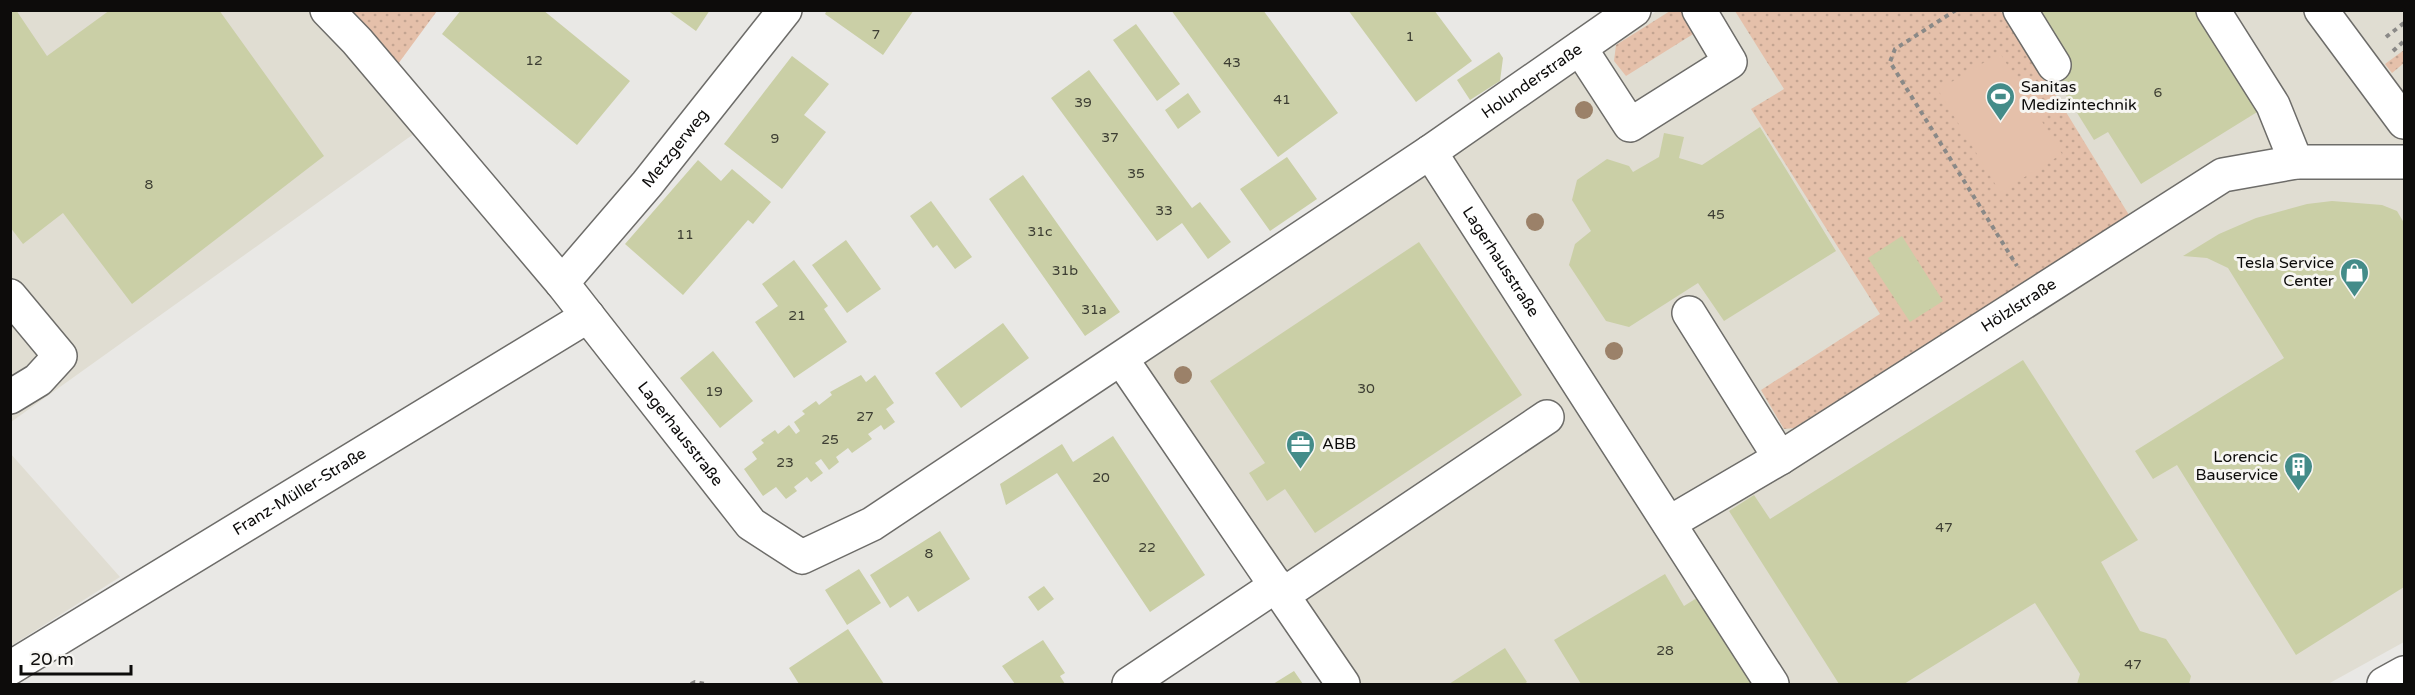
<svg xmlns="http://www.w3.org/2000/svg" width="2415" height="695" viewBox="0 0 2415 695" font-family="'Varela Round',sans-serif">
	<defs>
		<pattern id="grass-dots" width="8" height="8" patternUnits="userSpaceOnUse" patternTransform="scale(1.5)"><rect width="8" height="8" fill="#e5c0aa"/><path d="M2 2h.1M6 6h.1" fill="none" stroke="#c3a491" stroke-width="1.8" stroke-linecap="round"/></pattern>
	</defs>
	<rect width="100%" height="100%" fill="#e9e8e5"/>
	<path fill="#e0ddd2" d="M11,11H348L441,117L408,138L11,422Z
		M1657,11H2404V642L2328,684H1327L1117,383Z
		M10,453L120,577L11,646H10Z"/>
	<path fill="url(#grass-dots)" d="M1953,10H1995L2006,14L2129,215L1794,428L1784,429L1761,390L1880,314L1751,109L1784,89L1735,11Z
		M348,11H437L398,64Z
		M1670,11H1686L1698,31L1626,76L1614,61L1616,45Z
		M2404,50V63L2392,73L2385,64Z"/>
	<path fill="#e5c0aa" d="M2000,53L2062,154L2000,192L1938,90Z"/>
	<path fill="#cacfa6" d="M10,10H16L47,56L110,10H219L324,156L132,304L63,213L23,244L10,227Z
		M461,10H543L630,81L577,145L442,34Z
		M667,10H710L696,31Z
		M827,10H914L883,55L825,14Z
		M1171,10H1263L1338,113L1278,157Z
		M1348,10H1434L1472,61L1416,102Z
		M2032,10H2201L2262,109L2141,184L2108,132L2094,140L2054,76Z
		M1136,24L1180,84L1157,101L1113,40Z
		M1499,52L1503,58L1500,81L1470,100L1457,80Z
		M792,56L829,84L804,115L826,132L782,189L724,144Z
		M1089,70L1192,208L1200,202L1231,242L1208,259L1182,223L1157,241L1051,98Z
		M1188,93L1201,112L1178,129L1165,110Z
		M1760,127L1836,251L1724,321L1698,283L1629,327L1606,321L1569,265L1575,244L1591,231L1572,200L1577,180L1607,159L1629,166L1633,172L1659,157L1664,133L1684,137L1679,158L1702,165Z
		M1287,157L1317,199L1270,231L1240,189Z
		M698,160L721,181L732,169L771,202L753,224L748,220L683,295L625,244Z
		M1023,175L1120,312L1085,336L989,199Z
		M931,201L972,257L955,269L937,245L933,248L910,216Z
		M2332,201L2382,205L2397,211L2404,223V587L2296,655L2177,465L2153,479L2135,451L2284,358L2228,268L2207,258L2183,256L2219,234L2256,218L2307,204Z
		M1902,236L1943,301L1910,322L1868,258Z
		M846,240L881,289L847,313L812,265Z
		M1419,242L1522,395L1315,533L1285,489L1267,501L1249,473L1265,463L1210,381Z
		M794,260L828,306L824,309L847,342L794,378L755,322L778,306L762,284Z
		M1003,323L1029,358L961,408L935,373Z
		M713,351L753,401L720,428L680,378Z
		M2023,360L2138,540L2101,562L2140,631L2166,639L2191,676L2189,684H2077L2080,674L2035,603L1904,684H1839L1729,511L1754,495L1770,519Z
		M861,375L866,382L875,375L894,403L886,409L895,422L884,430L881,425L868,434L872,439L852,453L848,448L836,457L839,462L829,470L821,459L815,463L823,473L811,482L807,477L794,487L797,491L786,499L776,487L763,496L744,469L757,459L752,452L764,443L761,440L775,430L778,434L789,425L796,434L800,431L794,422L805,414L802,411L816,401L819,405L832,395L830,392Z
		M1113,436L1205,575L1150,612L1057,473L1006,505L1000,484L1062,444L1073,462Z
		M940,531L970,579L918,612L908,596L890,608L870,575Z
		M859,569L881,603L847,625L825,590Z
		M1665,574L1684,606L1700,596L1754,684H1581L1554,640Z
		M1044,586L1054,599L1038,611L1028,597Z
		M848,629L884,684H799L789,668Z
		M1043,640L1065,673L1060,676L1065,684H1015L1002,666Z
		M1505,648L1527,682L1524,684H1449Z
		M1294,671L1303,684H1273Z"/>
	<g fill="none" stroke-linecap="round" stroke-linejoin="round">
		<defs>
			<g id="minor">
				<path id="s1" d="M327,10L357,41L562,283L751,524L802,557L872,524L1430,152L1772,684"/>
				<path d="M2020,10L2054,65"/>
				<path d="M2213,10L2273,105L2296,162"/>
				<path d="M2321,10L2404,122"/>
				<path d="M1580,48L1630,125L1730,62L1699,10"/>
				<path id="s2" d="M1430,152L1634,10"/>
				<path id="s3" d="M562,283L647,184L785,10"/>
				<path d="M10,296L60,356L38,380L10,397"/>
				<path d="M1689,313L1780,458"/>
				<path d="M1122,360L1343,684"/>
				<path id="s4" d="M1669,523L1780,458L2223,175L2296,162H2404"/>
				<path d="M1284,594L1547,417"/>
				<path id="s5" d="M10,668L588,316"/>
				<path d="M1129,684L1277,585"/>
				<path d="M2384,684L2404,673"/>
			</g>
		</defs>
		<use href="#minor" stroke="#6d6c69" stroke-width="36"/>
		<path stroke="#8a8987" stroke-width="4" stroke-dasharray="4.5 4.5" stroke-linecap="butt" d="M1956,10L1895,49L1890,62L2017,266
			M2386,37L2404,23
			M2393,51L2404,41
			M691,684L695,682L705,684"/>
		<use href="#minor" stroke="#fff" stroke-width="33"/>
	</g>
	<g fill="#9b8169">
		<circle cx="1584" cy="110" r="9"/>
		<circle cx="1535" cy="222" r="9"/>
		<circle cx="1614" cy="351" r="9"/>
		<circle cx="1183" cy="375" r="9"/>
	</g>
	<defs>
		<symbol id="stadium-pin" viewBox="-11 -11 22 30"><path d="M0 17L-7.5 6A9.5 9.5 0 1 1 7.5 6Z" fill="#448c89" stroke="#f7f6f2"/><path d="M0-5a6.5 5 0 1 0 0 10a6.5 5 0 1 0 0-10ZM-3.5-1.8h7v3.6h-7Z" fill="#fff"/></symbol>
		<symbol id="shop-pin" viewBox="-11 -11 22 30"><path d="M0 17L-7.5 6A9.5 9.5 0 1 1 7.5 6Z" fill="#448c89" stroke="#f7f6f2"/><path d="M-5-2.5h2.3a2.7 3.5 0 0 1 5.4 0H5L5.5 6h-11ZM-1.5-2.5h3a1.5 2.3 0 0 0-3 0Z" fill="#fff"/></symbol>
		<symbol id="office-pin" viewBox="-11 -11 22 30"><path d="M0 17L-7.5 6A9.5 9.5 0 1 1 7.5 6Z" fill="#448c89" stroke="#f7f6f2"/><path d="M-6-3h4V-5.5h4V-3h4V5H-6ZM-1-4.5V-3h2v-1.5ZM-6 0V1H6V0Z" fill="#fff"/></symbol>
		<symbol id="building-pin" viewBox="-11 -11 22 30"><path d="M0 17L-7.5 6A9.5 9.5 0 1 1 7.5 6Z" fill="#448c89" stroke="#f7f6f2"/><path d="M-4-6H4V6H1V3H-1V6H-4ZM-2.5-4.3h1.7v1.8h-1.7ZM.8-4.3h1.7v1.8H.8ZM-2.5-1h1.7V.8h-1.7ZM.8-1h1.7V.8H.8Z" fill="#fff"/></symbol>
	</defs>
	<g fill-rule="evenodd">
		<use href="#stadium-pin" x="1984" y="80" width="33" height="45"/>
		<use href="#shop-pin" x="2338" y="256" width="33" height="45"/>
		<use href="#office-pin" x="1284" y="428" width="33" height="45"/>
		<use href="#building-pin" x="2282" y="450" width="33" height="45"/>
	</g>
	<g text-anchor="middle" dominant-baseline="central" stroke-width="6" stroke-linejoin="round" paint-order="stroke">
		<g font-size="14" fill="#3c3d32">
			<text x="876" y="34">7</text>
			<text x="1410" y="36">1</text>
			<text x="534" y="60">12</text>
			<text x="1232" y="62">43</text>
			<text x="2158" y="92">6</text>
			<text x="1282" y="99">41</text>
			<text x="1083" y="102">39</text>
			<text x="1110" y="137">37</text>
			<text x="775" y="138">9</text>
			<text x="1136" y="173">35</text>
			<text x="149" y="184">8</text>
			<text x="1164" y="210">33</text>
			<text x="1716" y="214">45</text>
			<text x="1040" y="231">31c</text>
			<text x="685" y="234">11</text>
			<text x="1065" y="270">31b</text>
			<text x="1094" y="309">31a</text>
			<text x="797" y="315">21</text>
			<text x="1366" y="388">30</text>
			<text x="714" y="391">19</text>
			<text x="865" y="416">27</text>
			<text x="830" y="439">25</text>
			<text x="785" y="462">23</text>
			<text x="1101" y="477">20</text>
			<text x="1944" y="527">47</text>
			<text x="1147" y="547">22</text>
			<text x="929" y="553">8</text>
			<text x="1665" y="650">28</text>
			<text x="2133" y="664">47</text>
		</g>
		<g font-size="16" fill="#0d0c0b" stroke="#f7f6f2">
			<text stroke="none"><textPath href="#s2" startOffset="124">Holunderstraße</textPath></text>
			<text stroke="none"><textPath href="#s3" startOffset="176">Metzgerweg</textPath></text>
			<text stroke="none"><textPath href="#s1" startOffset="1606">Lagerhausstraße</textPath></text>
			<text stroke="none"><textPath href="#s4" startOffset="412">Hölzlstraße</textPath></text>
			<text stroke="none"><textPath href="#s1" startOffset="552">Lagerhausstraße</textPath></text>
			<text stroke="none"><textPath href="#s5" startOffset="339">Franz-Müller-Straße</textPath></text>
		</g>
		<g font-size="16" fill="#0d0c0b" stroke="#f7f6f2" text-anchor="start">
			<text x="2021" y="87">Sanitas<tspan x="2021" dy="18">Medizintechnik</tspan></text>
			<text x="2334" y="263" text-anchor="end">Tesla Service<tspan x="2334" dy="18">Center</tspan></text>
			<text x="1322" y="444">ABB</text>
			<text x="2278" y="457" text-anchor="end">Lorencic<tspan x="2278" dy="18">Bauservice</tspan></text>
		</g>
	</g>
	<rect width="2415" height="695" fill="none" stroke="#0d0c0b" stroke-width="24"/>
	<path d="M21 665v9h110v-9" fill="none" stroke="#0d0c0b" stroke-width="3"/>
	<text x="30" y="665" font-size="18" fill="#0d0c0b" stroke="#f7f6f2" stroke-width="4.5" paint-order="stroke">20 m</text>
</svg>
